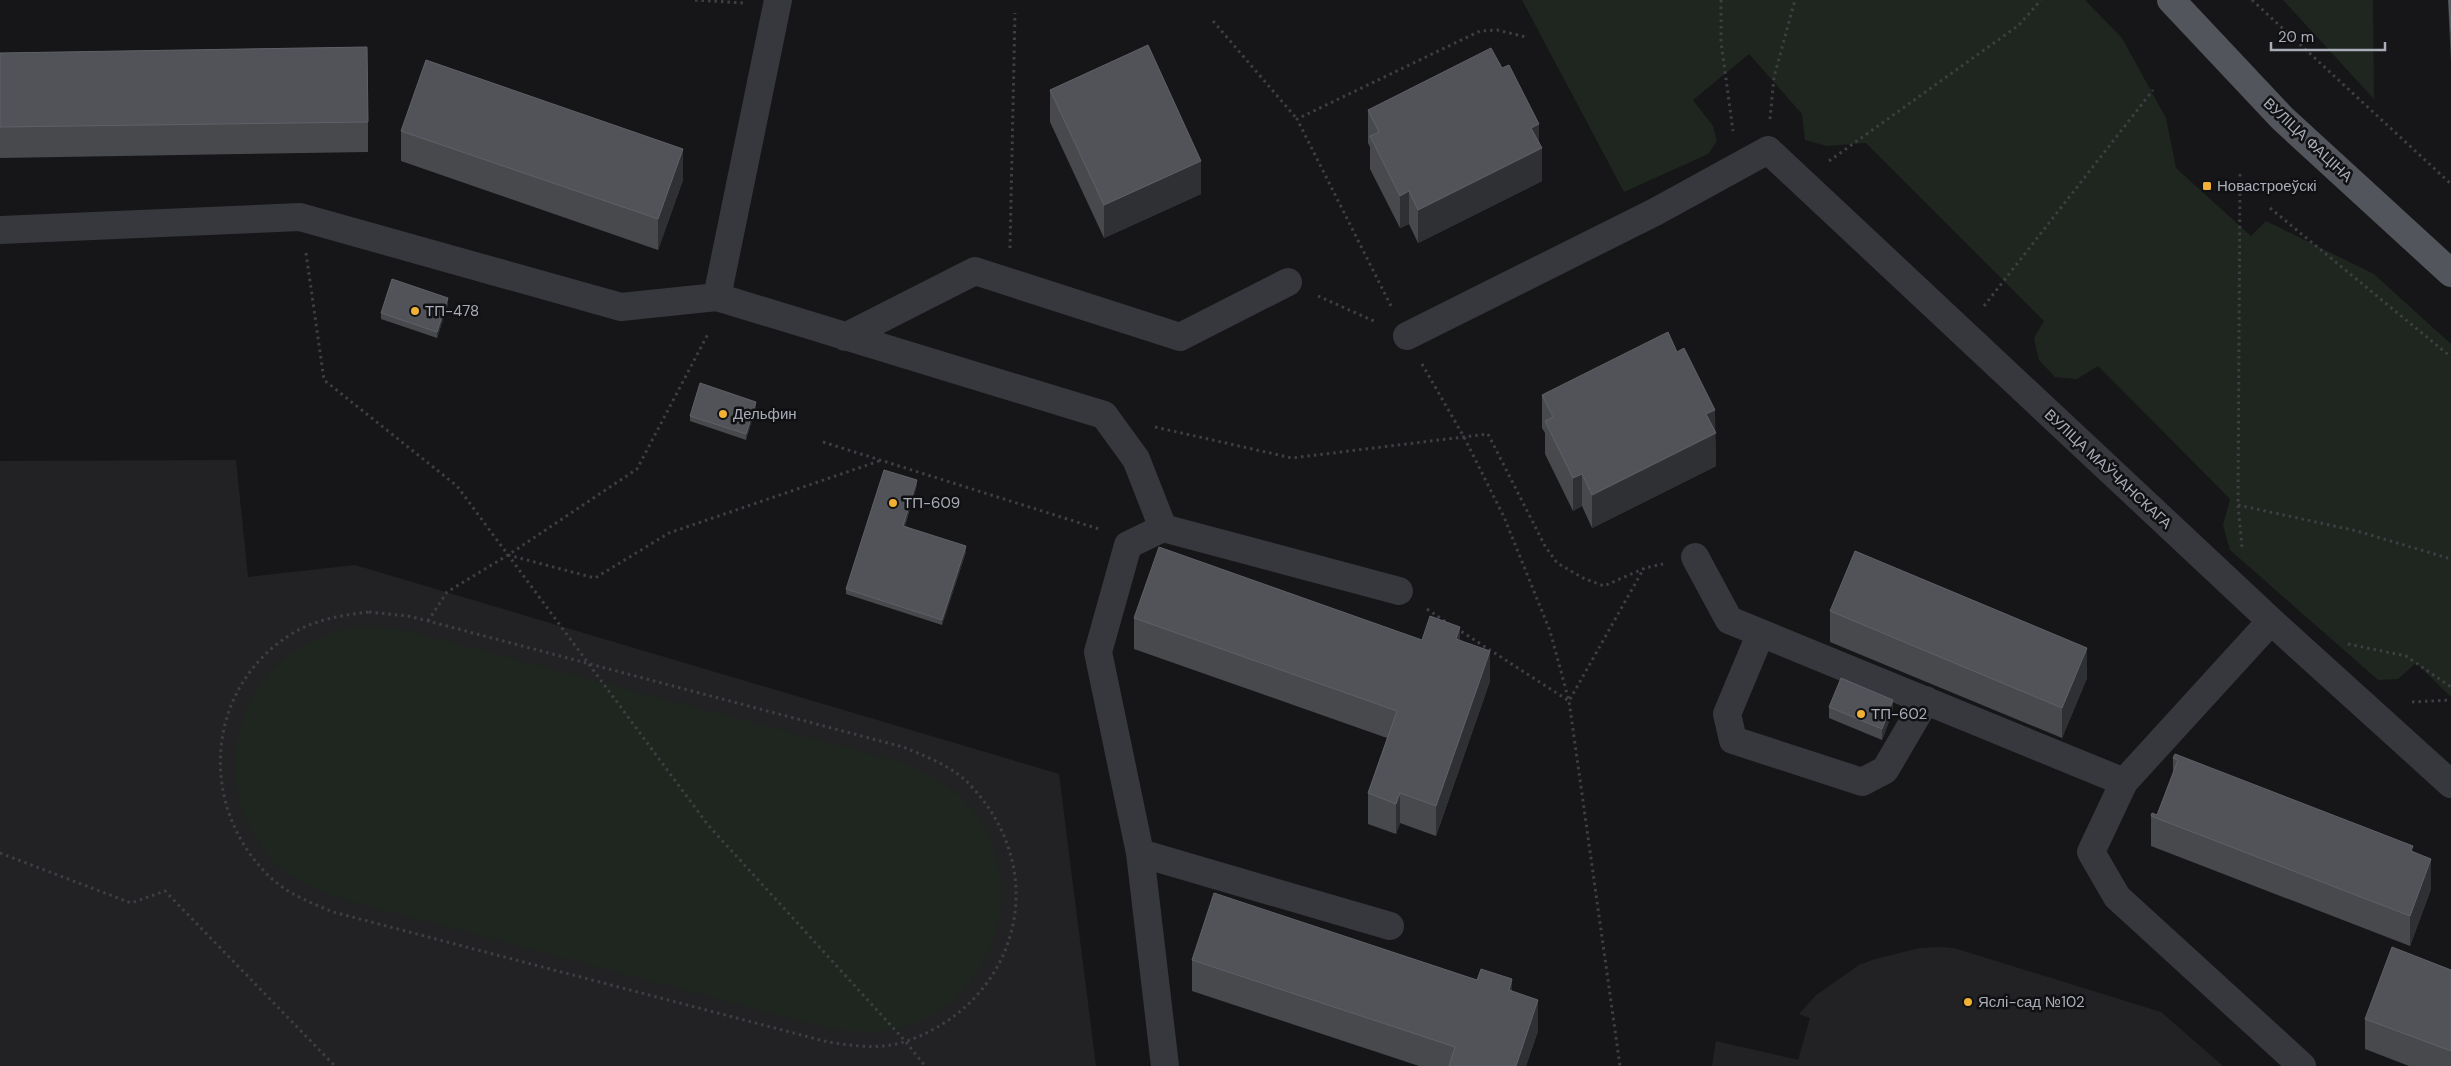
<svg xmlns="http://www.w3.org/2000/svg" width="2451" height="1066" viewBox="0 0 2451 1066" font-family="'DM Sans',sans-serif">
	<rect width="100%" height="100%" fill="#161618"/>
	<path fill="#222225" d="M236,460L248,577L355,565L1059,774L1096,1066H0V461Z
		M1939,947L1954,948L2161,1012L2223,1066H1712L1716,1041L1798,1060L1810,1018L1799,1014L1815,996L1859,965L1875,959L1920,948Z"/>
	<path fill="#1e261f" d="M1522,0H2085L2122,38L2166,118L2176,168L2251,236L2266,221L2374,274L2451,344V697L2416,663L2398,679L2378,680L2230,550L2223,525L2230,499L2098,366L2077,379L2055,377L2039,360L2034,338L2044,321L1866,143L1827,146L1805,140L1802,114L1749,54L1693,100L1713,126L1717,141L1708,154L1624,192Z
		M2283,0H2373L2374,99Z
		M370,626L405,630L898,761C934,775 959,790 982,822C986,828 989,836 991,843C1022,916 980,1006 902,1028C879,1034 854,1031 831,1029L338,898C315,889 293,881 275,863C212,801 226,692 301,646C322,633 346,629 370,626Z"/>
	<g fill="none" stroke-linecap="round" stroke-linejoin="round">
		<path stroke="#3d3f44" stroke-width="3" stroke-dasharray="2.5 4" stroke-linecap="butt" d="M695,0L743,3
			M1721,0V42L1733,131
			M2252,0L2451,184
			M1213,21L1297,119
			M1770,119L1774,77L1795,0
			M1829,161L2019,25L2041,0
			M2240,174L2238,505L2242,547
			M2270,208L2451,357
			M1010,248L1015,13
			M306,253L324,380L457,486L708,825L906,1042L925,1066
			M1318,296L1376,322
			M1391,306L1297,119L1480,31L1497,30L1526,37
			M1984,306L2153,90
			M1422,364L1464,437L1504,517L1550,631L1569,701L1620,1066
			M1155,427L1292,458L1488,434L1545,546L1557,563L1583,578L1604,586L1645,568L1663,564
			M823,442L1099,529
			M2238,505L2357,531L2451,559
			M508,555L595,578L669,533L882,460
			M1427,609L1449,624
			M369,612L408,616L428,621L903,747C927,757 953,766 971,786C1053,873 1018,1002 907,1041C882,1050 854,1046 828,1042L333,912C309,902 283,892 265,872C197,801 207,685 293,633C317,619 343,615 369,612Z
			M428,621L447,592L508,555L637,469L709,332
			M1456,628L1569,701L1644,568
			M2348,644L2406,656L2451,687
			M2412,702L2451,700
			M0,853L131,903L165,891L335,1066"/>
		<path stroke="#37383d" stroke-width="28" d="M0,230L300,217L621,307L717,297L778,0
			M717,297L1104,415L1136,459L1163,528L1128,545L1098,652L1140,853L1165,1066
			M1407,336L1655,212L1768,150L2271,621L2451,784
			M845,337L975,271L1180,337L1288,282
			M1163,528L1399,591
			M1695,557L1729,620L2124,782L2271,621
			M1760,635L1727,714L1733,740L1862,782L1885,770L1926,700
			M2124,782L2091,852L2117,897L2302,1066
			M1140,853L1390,926"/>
		<path stroke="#53555c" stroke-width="28" d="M2171,0L2282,118L2451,273"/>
	</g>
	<path fill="#47494d" d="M2448,0H2451V63V62Z
		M0,53L368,122V152L0,158Z
		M1050,90L1201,194L1104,238L1050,122Z
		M1368,110L1539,142L1542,181L1418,243L1409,224L1400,228L1370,169V147L1368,143Z
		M401,131L683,180L658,250L401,161Z
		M448,304L437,338L381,319V313Z
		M1542,395L1715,432L1716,466L1592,528L1582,506L1573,511L1545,454V433L1542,428Z
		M756,407L746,440L690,421V416Z
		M917,485L905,526L966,552L942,625L846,594V589Z
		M1830,611L2087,678L2062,738L1830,642Z
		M1134,618L1422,640H1460L1490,681L1436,836L1400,823L1396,834L1368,824V793L1387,738L1134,649Z
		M1829,707L1893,711L1882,740L1829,718Z
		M2173,758L2413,851L2431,889L2410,946L2151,846V816L2157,815L2173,773Z
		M1192,960L1512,992L1538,1031L1526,1066H1419L1192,991Z
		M2451,970V1066H2409L2365,1049V1019Z"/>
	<path fill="#2f3033" d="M1539,124V150L1542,148V181L1418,243V210L1531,128Z
		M683,149V180L658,250V219Z
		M1201,161V194L1104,238V205Z
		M1409,191V224L1400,228V196Z
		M448,298V304L437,338V332Z
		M756,402V407L746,440V434Z
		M1715,410L1716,466L1592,528V495L1706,414Z
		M1582,474V506L1573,511V478Z
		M917,480V485L903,531V526Z
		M966,546V552L942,625V620Z
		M1460,627V657L1456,639Z
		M2087,648V678L2062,738V708Z
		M1490,651V681L1436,836V806Z
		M1893,700V711L1882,740V729Z
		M1400,793V823L1396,834V804Z
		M2431,859V889L2410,946V916Z
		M1512,979V1010L1509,990Z
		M1538,1000V1031L1526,1066H1516Z"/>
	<path fill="#525359" stroke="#5f6168" d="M2449,0H2451V32Z
		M1148,45L1201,161L1104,205L1050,90Z
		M367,47L368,122L0,127V53Z
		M1491,48L1502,68L1509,65L1539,124L1531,128L1542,148L1418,210L1409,191L1400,196L1370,136L1379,132L1368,110Z
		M426,60L683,149L658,219L401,131Z
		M392,279L448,298L437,332L381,313Z
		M1668,332L1677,352L1684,348L1715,410L1706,414L1716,433L1592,495L1582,474L1573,478L1545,421L1553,417L1542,395Z
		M700,383L756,402L746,434L690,416Z
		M884,470L917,480L903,526L966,546L942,620L846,589Z
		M1159,547L1422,640L1430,616L1460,627L1456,639L1490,651L1436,806L1400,793L1396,804L1368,793L1397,711L1134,618Z
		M1855,551L2087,648L2062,708L1830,611Z
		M1841,678L1893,700L1882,729L1829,707Z
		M2175,754L2413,846L2411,851L2431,859L2410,916L2151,816L2152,813L2157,815L2178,760L2173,758Z
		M1214,893L1477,980L1481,969L1512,979L1509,990L1538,1000L1516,1066H1449L1455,1047L1192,960Z
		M2392,947L2451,970V1051L2365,1019Z"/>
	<g fill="#f2b134" stroke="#111113" stroke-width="2">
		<rect x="2202" y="181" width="10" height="10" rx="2.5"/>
		<circle cx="415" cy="311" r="5"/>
		<circle cx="723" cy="414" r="5"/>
		<circle cx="893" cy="503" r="5"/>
		<circle cx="1861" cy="714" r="5"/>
		<circle cx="1968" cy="1002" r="5"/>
	</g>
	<g text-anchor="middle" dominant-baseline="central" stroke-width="5" stroke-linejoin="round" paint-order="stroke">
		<g font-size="15" fill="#a8adb8" stroke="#111113">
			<text transform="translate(2308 140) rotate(43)">ВУЛІЦА ФАЦІНА</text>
			<text transform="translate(2108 469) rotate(43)">ВУЛІЦА МАЎЧАНСКАГА</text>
		</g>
		<g font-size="15" fill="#a8adb8" stroke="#111113" text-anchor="start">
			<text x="2217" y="186">Новастроеўскі</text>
			<text x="425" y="311">ТП-478</text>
			<text x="733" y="414">Дельфин</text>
			<text x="903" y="503">ТП-609</text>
			<text x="1871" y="714">ТП-602</text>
			<text x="1978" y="1002">Яслі-сад №102</text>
		</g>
	</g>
	<path d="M2271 42v8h114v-8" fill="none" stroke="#a8adb8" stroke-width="2.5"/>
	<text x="2278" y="42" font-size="15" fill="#a8adb8" stroke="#111113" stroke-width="4" paint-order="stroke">20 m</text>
</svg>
